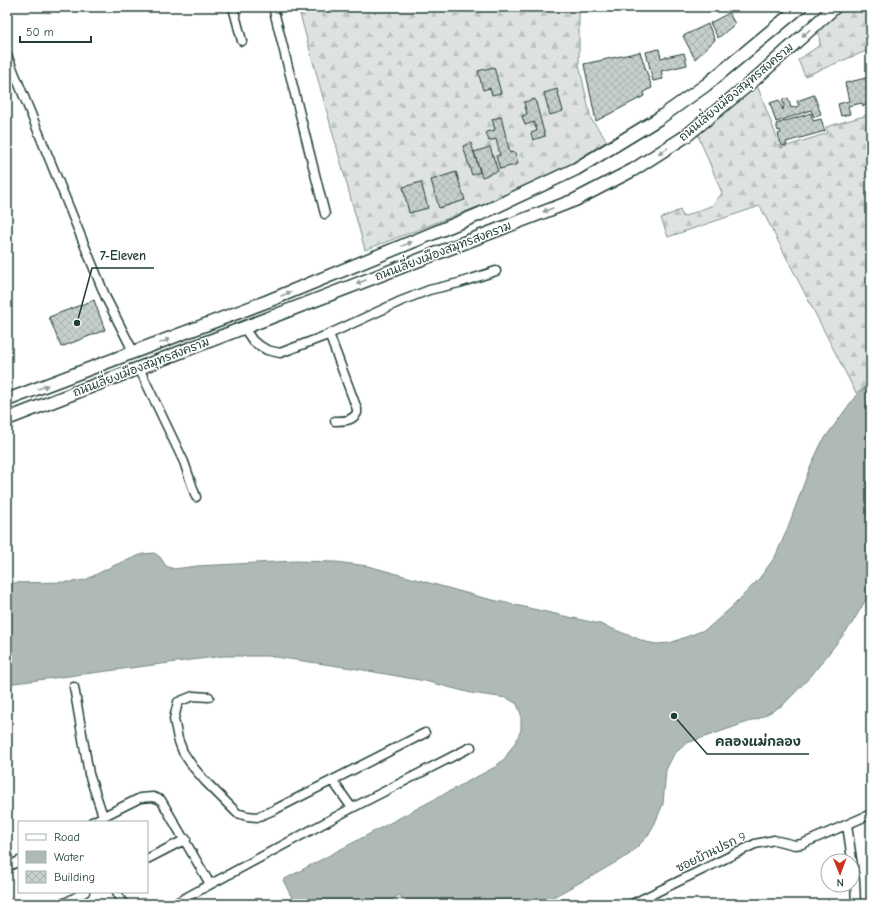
<svg xmlns="http://www.w3.org/2000/svg" width="878" height="911" viewBox="0 0 878 911" font-family="'Comic Neue','Playpen Sans Thai',sans-serif">
	<defs>
		<pattern id="forest-firs" width="22" height="20" patternUnits="userSpaceOnUse"><rect width="22" height="20" fill="#dee3e2"/><path d="M5 1l3.5 6h-7zM16 11l3.5 6h-7z" fill="#bec4c2"/></pattern>
		<pattern id="building-cross-hatch" width="8" height="8" patternUnits="userSpaceOnUse"><rect width="8" height="8" fill="#c7cfcc"/><path d="M0 0l8 8M0 8l8-8" fill="none" stroke="#aab3b0"/></pattern>
	</defs>
	<rect width="100%" height="100%" fill="#fff"/>
	<filter id="ink" filterUnits="userSpaceOnUse"><feTurbulence type="fractalNoise" baseFrequency=".025" numOctaves="2"/><feDisplacementMap in="SourceGraphic" scale="8" xChannelSelector="R" yChannelSelector="G"/><feConvolveMatrix kernelMatrix="1 2 1 2 8 2 1 2 1" color-interpolation-filters="sRGB"/></filter>
	<g filter="url(#ink)">
		<path fill="url(#forest-firs)" stroke="#7e908b" d="M298,7H579V64L591,119L607,141L573,163L485,204L365,250Z
			M836,7H871V49L805,76L798,60L820,45L818,24L755,80L781,148L828,133L826,127L871,114V383L856,393L760,206L668,237L661,218L680,210L683,217L713,205L722,193L695,128Z"/>
		<path fill="#afbab7" stroke="#758883" d="M871,384V591L851,625L811,676L783,705L760,718L687,743L674,754L666,770L663,804L655,823L647,837L630,854L594,875L540,904H402L404,902L400,895L383,904H295L283,880L495,767L505,758L516,741L521,730V714L517,704L507,698L471,693L425,681L352,668L268,656H223L7,684V583L72,582L85,580L115,565L143,554L154,553L160,557L166,566L174,569L197,566L295,561L336,562L368,566L484,598L600,624L646,642L656,644L670,643L707,629L733,606L758,580L775,557L787,530L810,467L822,442L857,394Z"/>
		<path fill="url(#building-cross-hatch)" stroke="#1f3d34" d="M729,13L735,24L718,38L710,23Z
			M708,24L715,40L695,59L683,36Z
			M659,49L661,58L684,53L687,65L661,71L663,79L653,81L646,52Z
			M640,52L652,88L645,91L644,96L596,121L584,64Z
			M494,67L501,93L492,95L490,88L483,90L478,71Z
			M871,70V101L869,102L870,104L863,106L862,103L848,106L850,114L841,116L838,104L849,101L845,83L866,78Z
			M557,89L563,111L550,115L544,93Z
			M814,95L821,114L814,117L811,110L776,122L770,103L779,100L783,110L784,105L782,100L788,98L791,108L799,106L797,101Z
			M535,99L545,136L533,140L531,133L537,131L534,122L525,125L522,116L527,114L524,102Z
			M811,113L813,121L821,119L825,131L786,142L787,145L782,146L778,134L781,133L780,130L778,131L776,124Z
			M501,117L510,153L515,152L518,164L500,169L496,156L500,155L496,139L489,141L486,132L495,130L492,119Z
			M471,143L480,172L472,175L463,146Z
			M490,147L498,171L482,177L474,152Z
			M456,172L465,200L439,208L431,180Z
			M421,182L428,208L409,213L403,187Z
			M94,300L105,330L61,347L49,317Z"/>
		<g fill="none" stroke-linecap="round" stroke-linejoin="round">
			<defs>
				<path id="minor" d="M233,7L242,41
					M273,7L325,214
					M7,55L106,298L134,353
					M244,328L253,341L257,344L267,350L280,353L325,336L401,301L429,290L459,283L496,271
					M329,334L357,409V413C352,421 344,421 335,421
					M139,368L184,462L196,497
					M74,687L89,774L103,816
					M209,697L193,696L178,702L174,719L178,739L183,752L193,767L205,781L237,813L247,816L257,817L274,810L425,733
					M332,780L352,808
					M92,822L140,798L153,797L161,800L210,884
					M847,825L855,880L856,904
					M147,859L186,839
					M7,867L19,861
					M117,892L123,904
					M7,903V904
					M63,904L85,892
					M174,904L352,808L471,747
					M632,904L755,844L774,840L795,845L802,844L871,814"/>
				<path id="secondary" d="M7,400L268,301L480,214L576,169L658,119L706,85L800,7
					M7,419L575,200L633,170L686,136L754,80L835,7"/>
			</defs>
			<use href="#minor" stroke="#1f3d34" stroke-width="11"/>
			<use href="#secondary" stroke="#1f3d34" stroke-width="15"/>
			<use href="#minor" stroke="#fff" stroke-width="8"/>
			<use href="#secondary" stroke="#fff" stroke-width="12"/>
		</g>
		<defs><path id="oneway-solid" d="M-6-.8H1V-3.2L6.5 0L1 3.2V.8H-6Z"/></defs>
		<g fill="#8f9e9a">
			<use href="#oneway-solid" transform="translate(806 33) rotate(138)"/>
			<use href="#oneway-solid" transform="translate(663 151) rotate(148)"/>
			<use href="#oneway-solid" transform="translate(548 210) rotate(159)"/>
			<use href="#oneway-solid" transform="translate(407 244) rotate(-22)"/>
			<use href="#oneway-solid" transform="translate(361 282) rotate(159)"/>
			<use href="#oneway-solid" transform="translate(286 294) rotate(-22)"/>
			<use href="#oneway-solid" transform="translate(165 341) rotate(-21)"/>
			<use href="#oneway-solid" transform="translate(43 387) rotate(-21)"/>
		</g>
	</g>
	<g text-anchor="middle" dominant-baseline="central" stroke-width="3" stroke-linejoin="round" paint-order="stroke">
		<g font-size="12" fill="#1f3d34" stroke="#fff">
			<text transform="translate(736 92) rotate(-40)">ถนนเลี่ยงเมืองสมุทรสงคราม</text>
			<text transform="translate(443 251) rotate(-21)">ถนนเลี่ยงเมืองสมุทรสงคราม</text>
			<text transform="translate(141 367) rotate(-21)">ถนนเลี่ยงเมืองสมุทรสงคราม</text>
			<text transform="translate(711 852) rotate(-26)">ซอยบ้านปรก 9</text>
		</g>
	</g>
	<path fill="none" stroke="#1f3d34" stroke-width="1.5" d="M77 323L92 268H154M674 716L707 754H809"/>
	<g fill="#1f3d34" stroke="#fff" stroke-width="1.5">
		<circle cx="77" cy="323" r="4"/>
		<circle cx="674" cy="716" r="4"/>
	</g>
	<g font-size="13" text-anchor="middle" font-weight="bold" fill="#1f3d34" stroke="#fff" stroke-width="3" stroke-linejoin="round" paint-order="stroke">
		<text x="123" y="260">7-Eleven</text>
		<text x="758" y="746">คลองแม่กลอง</text>
	</g>
	<rect width="878" height="911" fill="none" stroke="#fff" stroke-width="24"/>
	<rect x="12" y="12" width="854" height="887" fill="none" stroke="#1f3d34" stroke-width="1.5" filter="url(#ink)"/>
	<rect x="18" y="821" width="130" height="72" fill="#ffffff" stroke="#a5b1ae"/>
	<rect x="26" y="834" width="20" height="6" fill="#ffffff" stroke="#a5b1ae"/>
	<text x="54" y="841" font-size="12" fill="#1f3d34">Road</text>
	<rect x="26" y="851" width="20" height="12" fill="#afbab7" stroke="#a5b1ae"/>
	<text x="54" y="861" font-size="12" fill="#1f3d34">Water</text>
	<rect x="26" y="871" width="20" height="12" fill="url(#building-cross-hatch)" stroke="#a5b1ae"/>
	<text x="54" y="881" font-size="12" fill="#1f3d34">Building</text>
	<g transform="translate(840 873) rotate(179)"><circle r="19" fill="#ffffff" stroke="#a5b1ae"/>
	<path d="M0-3L7 15L0 10L-7 15Z" fill="#c8321e"/>
	<text y="-6" font-size="11" font-weight="bold" text-anchor="middle" fill="#1f3d34">N</text>
	</g>
	<path d="M20 36v6h71v-6" fill="none" stroke="#1f3d34" stroke-width="2"/>
	<text x="26" y="36" font-size="12" fill="#1f3d34" stroke="#ffffff" stroke-width="3" paint-order="stroke">50 m</text>
</svg>
